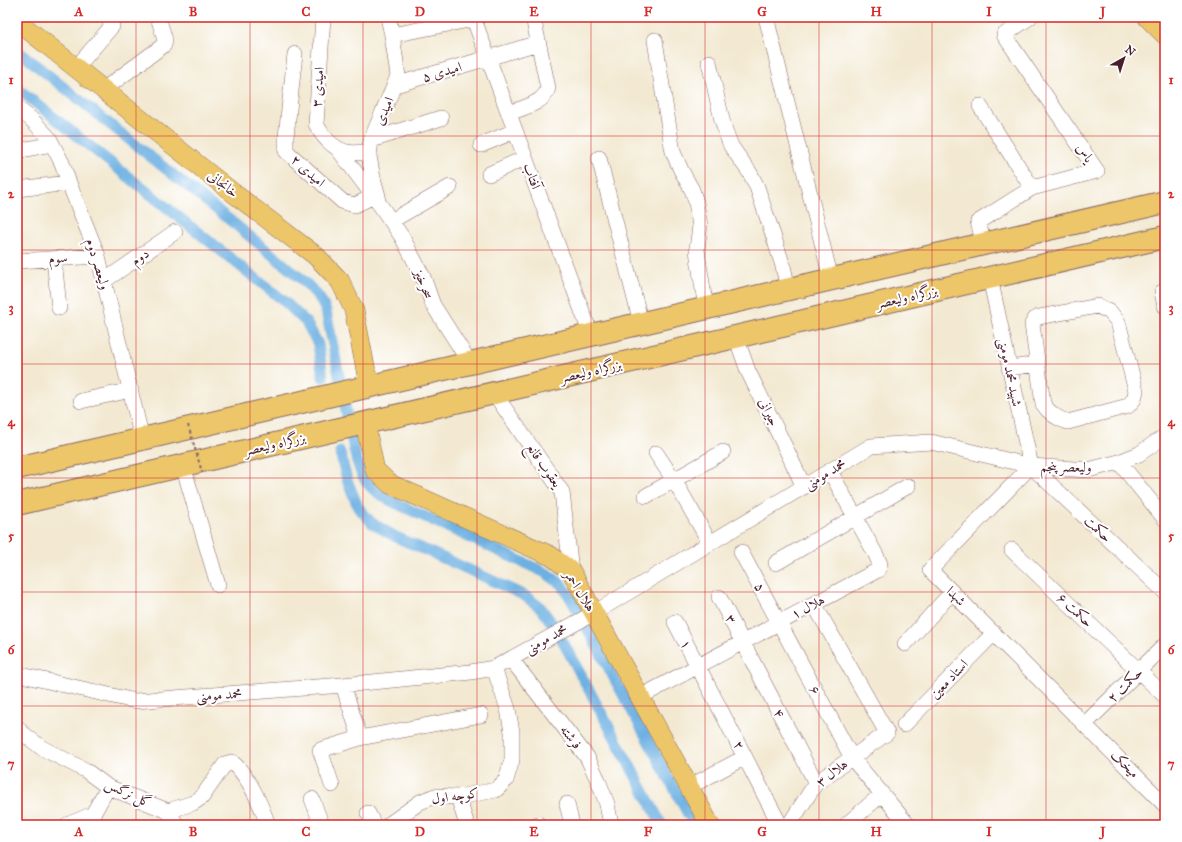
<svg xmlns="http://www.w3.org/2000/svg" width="1182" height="842" viewBox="0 0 1182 842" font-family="'IM FELL Great Primer',Amiri,serif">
	<rect width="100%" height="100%" fill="#fff"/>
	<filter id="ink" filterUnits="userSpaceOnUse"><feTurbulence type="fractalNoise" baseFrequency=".025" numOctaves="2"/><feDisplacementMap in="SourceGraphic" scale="8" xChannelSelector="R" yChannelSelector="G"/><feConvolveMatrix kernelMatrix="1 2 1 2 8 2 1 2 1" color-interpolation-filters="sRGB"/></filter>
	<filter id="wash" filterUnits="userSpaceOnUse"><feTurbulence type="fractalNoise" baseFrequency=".012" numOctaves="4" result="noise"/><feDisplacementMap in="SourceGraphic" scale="16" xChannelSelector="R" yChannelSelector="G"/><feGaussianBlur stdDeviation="0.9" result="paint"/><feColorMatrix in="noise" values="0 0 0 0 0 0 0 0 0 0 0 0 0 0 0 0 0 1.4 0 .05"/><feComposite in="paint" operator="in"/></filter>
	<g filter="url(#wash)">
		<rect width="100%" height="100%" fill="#f3e9d2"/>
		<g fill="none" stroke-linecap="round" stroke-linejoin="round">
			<path stroke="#6db0e2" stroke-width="11" d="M17,50L236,225L304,281L319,297L326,311L354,450C360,475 365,487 389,500L546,573L561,584L570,597L694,825
				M17,88L284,301L306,322L318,344L323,377
				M340,452L347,480L358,507L372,523L394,536L474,572L525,596L541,608L556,629L662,825"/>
		</g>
	</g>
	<g filter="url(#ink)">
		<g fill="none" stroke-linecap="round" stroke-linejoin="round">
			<defs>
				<path id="minor" d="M323,17L316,124C322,136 333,149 347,152C354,154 362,152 369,151
					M473,17L591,335
					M766,17L831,279
					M392,35L474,19
					M655,40L663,92L673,152L681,170L692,190L696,202L700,226L697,249L698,258L706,308
					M295,54L286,137V151L343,202L355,205L374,196
					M709,62L722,120L726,133L731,146L750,173L757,187L773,235L783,266L788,289
					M76,68L112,26L108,17
					M395,85L488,58L538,43
					M103,90L164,45L165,40L158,17
					M980,106L1032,188
					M17,108L31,119L49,138L62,163L69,183L98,256L142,439
					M509,113C522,108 545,103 548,88L533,17
					M371,140L441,118
					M481,145L515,131
					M338,149L380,205L402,237L423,277L433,305L470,363
					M17,151L52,144
					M599,158L641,323
					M489,174L525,158
					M17,189L69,183
					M378,196L373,178L369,156L371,140L398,76L392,35L388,17
					M391,221L450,187
					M984,244L978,222L1032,188L1097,171L1004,35L1030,17
					M54,259L59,308
					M17,261L98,256
					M990,278L1031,466
					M104,281L175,232
					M1162,292L1165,306
					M1098,306L1110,312L1118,322L1136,391L1134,399L1128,406L1068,422C1058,419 1049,413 1043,404L1032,324L1035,319L1039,317Z
					M736,337L748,371L788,453L804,487
					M1009,368L1037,364
					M494,393L562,492L571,571
					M81,401L131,390
					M656,453L674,480L710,543
					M1119,462L1165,519
					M183,466L218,585
					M1031,466L930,570L1165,805
					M1031,466L1165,592
					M646,496L723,452
					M1012,550L1165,696
					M741,552L852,758L908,825
					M776,563L908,486
					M719,597L816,783
					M675,622L780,825
					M905,644L952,592
					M511,659L587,757L598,780L607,804L611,825
					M17,674L135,701L343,685L471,672L494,668L594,613L871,446L931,442L1031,466L1088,470L1119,462L1139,454L1165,436
					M343,685L360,738L481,715
					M640,697L878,570L880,564L876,555L830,471
					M1085,724L1165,645
					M904,725L994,633
					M17,727L21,732L42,748L85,770L108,787L168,811L193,803L202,797L225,764L232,762C249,776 261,805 268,825
					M332,785L320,750L360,738
					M689,787L745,757
					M458,797L467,825
					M312,799L321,823L313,825
					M567,804L572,825
					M168,811L177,825
					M368,813L374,825
					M538,824L539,825
					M67,825L93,814
					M96,825L93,814L108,787
					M388,825L420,802L435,796L458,797L496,790L506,780L512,760V732L508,709L494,668
					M789,825L816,783L887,733L814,604
					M846,825L882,794"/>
				<path id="major" d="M1147,17L1165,35
					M17,21L232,192L316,256L340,281L354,310L369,386
					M365,423L375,470L390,484L551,556L571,571L710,825"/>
				<path id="highway" d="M17,468L1165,202
					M17,504L1165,237"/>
			</defs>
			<use href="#minor" stroke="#856665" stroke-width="16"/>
			<use href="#major" stroke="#856665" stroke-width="20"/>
			<use href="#highway" stroke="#856665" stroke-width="24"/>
			<use href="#minor" stroke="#fff" stroke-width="15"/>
			<use href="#major" stroke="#ecc669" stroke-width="19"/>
			<use href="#highway" stroke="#ecc669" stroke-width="22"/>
			<path stroke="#856665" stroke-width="2" stroke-dasharray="3 3" stroke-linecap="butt" d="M188,425L202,472"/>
		</g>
	</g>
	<path fill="none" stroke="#d62828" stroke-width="1" stroke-opacity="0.55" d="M136,17V825M250,17V825M363,17V825M477,17V825M591,17V825M705,17V825M819,17V825M932,17V825M1046,17V825M17,136H1165M17,250H1165M17,364H1165M17,478H1165M17,592H1165M17,706H1165"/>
	<g text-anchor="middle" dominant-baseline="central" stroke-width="4" stroke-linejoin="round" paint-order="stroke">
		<g font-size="14" fill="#4a1f2b" stroke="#fff">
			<text transform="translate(442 72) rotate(-16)">امیدی ۵</text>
			<text transform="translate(318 87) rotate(-86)">امیدی ۳</text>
			<text transform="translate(384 111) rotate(-66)">امیدی</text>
			<text transform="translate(1085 153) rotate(56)">یاس</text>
			<text transform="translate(308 171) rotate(42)">امیدی ۲</text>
			<text transform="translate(532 176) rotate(70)">آفتاب</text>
			<text transform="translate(223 184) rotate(38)">خانجانی</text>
			<text transform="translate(140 257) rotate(-35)">دوم</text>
			<text transform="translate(58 258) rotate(-4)">سوم</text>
			<text transform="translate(98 264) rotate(73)">ولیعصر دوم</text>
			<text transform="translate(424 284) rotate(68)">سحرخیز</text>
			<text transform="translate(907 297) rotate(-13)">بزرگراه ولیعصر</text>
			<text transform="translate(591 371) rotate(-13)">بزرگراه ولیعصر</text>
			<text transform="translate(1010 372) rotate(78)">شهید محمد مومنی</text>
			<text transform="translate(769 412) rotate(64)">جیرانی</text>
			<text transform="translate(275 444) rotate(-13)">بزرگراه ولیعصر</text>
			<text transform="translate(544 465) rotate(55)">یعقوب قانع</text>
			<text transform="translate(1066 467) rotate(1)">ولیعصر پنجم</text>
			<text transform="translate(825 474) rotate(-31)">محمد مومنی</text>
			<text transform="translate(1098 529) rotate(43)">حکمت</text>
			<text transform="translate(760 587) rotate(62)">۵</text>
			<text transform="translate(580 591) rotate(58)">هلال احمر</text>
			<text transform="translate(956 596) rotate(45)">شهدا</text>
			<text transform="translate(808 607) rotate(-28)">هلال ۱</text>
			<text transform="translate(1075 610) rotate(43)">حکمت ۶</text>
			<text transform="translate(731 619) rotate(62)">۳</text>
			<text transform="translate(546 639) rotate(-29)">محمد مومنی</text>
			<text transform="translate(686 644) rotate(63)">۱</text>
			<text transform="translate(949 679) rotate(-46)">استاد معین</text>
			<text transform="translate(1125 685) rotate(-45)">حکمت ۲</text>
			<text transform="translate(815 690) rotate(62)">۶</text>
			<text transform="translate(219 695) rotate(-4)">محمد مومنی</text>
			<text transform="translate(779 713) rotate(63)">۴</text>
			<text transform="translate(571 737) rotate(53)">فرشته</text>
			<text transform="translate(739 745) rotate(63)">۲</text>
			<text transform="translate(1125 764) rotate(45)">میخک</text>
			<text transform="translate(832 773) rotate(-38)">هلال ۳</text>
			<text transform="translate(128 793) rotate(25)">گل نرگس</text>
			<text transform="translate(455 796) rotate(-8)">کوچه اول</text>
		</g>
	</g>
	<rect width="1182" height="842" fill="none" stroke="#fff" stroke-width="44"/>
	<g transform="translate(1124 58) rotate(39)" stroke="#ffffff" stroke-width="3" paint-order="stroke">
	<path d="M0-3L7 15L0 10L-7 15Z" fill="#4a1f2b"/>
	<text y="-6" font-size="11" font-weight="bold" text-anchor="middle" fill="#4a1f2b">N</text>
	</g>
	<rect x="22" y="22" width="1138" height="798" fill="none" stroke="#d62828" stroke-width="1.5"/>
	<g font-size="13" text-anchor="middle" font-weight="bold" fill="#d62828">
		<text x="79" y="16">A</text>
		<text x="193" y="16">B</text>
		<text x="306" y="16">C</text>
		<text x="420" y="16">D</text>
		<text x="534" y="16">E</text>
		<text x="648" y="16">F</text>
		<text x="762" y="16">G</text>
		<text x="876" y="16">H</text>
		<text x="989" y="16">I</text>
		<text x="1103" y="16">J</text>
		<text x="11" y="84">1</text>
		<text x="1171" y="84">1</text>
		<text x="11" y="198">2</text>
		<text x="1171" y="198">2</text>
		<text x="11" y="312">3</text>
		<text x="1171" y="312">3</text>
		<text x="11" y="426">4</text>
		<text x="1171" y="426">4</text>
		<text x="11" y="540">5</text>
		<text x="1171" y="540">5</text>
		<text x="11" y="654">6</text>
		<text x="1171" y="654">6</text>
		<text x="11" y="768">7</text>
		<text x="1171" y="768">7</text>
		<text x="79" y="836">A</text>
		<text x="193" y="836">B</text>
		<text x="306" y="836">C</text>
		<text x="420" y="836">D</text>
		<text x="534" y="836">E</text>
		<text x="648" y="836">F</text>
		<text x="762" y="836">G</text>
		<text x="876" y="836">H</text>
		<text x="989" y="836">I</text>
		<text x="1103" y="836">J</text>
	</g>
</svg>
